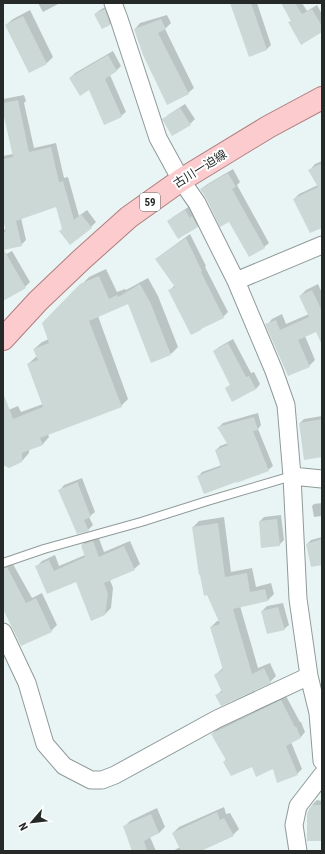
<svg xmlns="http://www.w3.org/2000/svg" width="325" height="854" viewBox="0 0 325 854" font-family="'Roboto Condensed','Noto Sans JP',sans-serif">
	<rect width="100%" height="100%" fill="#e9f5f4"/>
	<path fill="#0003" d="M38,3H60L43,12Z
		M231,3H257L271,45L267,49L249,55Z
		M282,3H302L307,11L317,5L322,14V31L292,21Z
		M109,5L114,20L110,24L102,28L95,14L100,10Z
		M30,10L53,57L47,63L6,25L13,19Z
		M167,15L171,23L165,29L194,88L188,93L135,29L140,23Z
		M113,51L121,66L117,70L110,75L126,112L121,116L90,89L70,78L75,73Z
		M24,95L26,101L24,103L34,148L56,143L64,178L68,177L79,216L87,210L96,222L91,227L63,229L57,206L21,218L26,240L21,245L3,249V230L6,229L3,214V156L13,154L4,112H3V99Z
		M185,104L195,119L190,124L164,120L168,115Z
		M322,161V226L294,199L299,194L318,185L310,170L315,164Z
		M233,169L240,182L237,185L269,243L264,247L230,221L207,198L201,189L206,185Z
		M190,206L202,221L197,226L168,221L173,217Z
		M190,234L206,266L205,267L228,312L223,317L204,326L201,329L169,291L175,285L156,259L161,255Z
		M12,251L30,282L25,287L7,298L3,291V256Z
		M106,269L117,292L125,289L126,290L148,278L158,296L178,347L171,354L128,303L98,316L128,399L121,406L48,434L49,437L42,445L29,449V453L22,461L3,464V414L6,411L18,406L21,412L43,404L28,364L37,356L34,349L42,342L49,339L43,324L89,277Z
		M318,284L322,293V328L305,336L315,360L309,366L267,325L272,319L282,314L286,324L309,314L300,296L306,290Z
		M233,339L251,373L254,372L260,384L256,389L232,401L226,389L231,384L214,351L219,347Z
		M258,413L261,425L258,429L273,466L268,470L198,477L202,472L222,465L216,450L220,446L228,443L219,427L223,423Z
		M322,416V456L300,423L304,419Z
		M82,478L95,512L89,517L93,525L88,530L60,490L64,485Z
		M322,503V516L314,517L312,506L314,504Z
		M281,515L284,540L279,545L260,521L264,517Z
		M224,517L231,572L252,568L256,587L271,583L274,594L268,600L240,606L258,668L270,663L276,676L270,682L217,695L222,690L215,675L223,668L211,627L217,621H220L193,527L199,521Z
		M98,536L104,552L130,541L140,564L134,569L110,580L113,588L111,608L105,614L76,580L37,566L42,561L55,555L59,566L85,555L82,545L87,539Z
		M322,537V564L307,544L311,540Z
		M3,557L5,561L12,563L14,566L32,598L42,593L57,625L51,631L3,607Z
		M283,603L289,625L284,629L262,611L267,606Z
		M286,696L300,722H301L305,732L300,738L291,742L302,769L297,774L274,768L224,762L226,759L212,734L217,729Z
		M317,800L322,801V839L321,840L312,805Z
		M224,807L226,814L230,813L239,829L233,835L199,851H173L180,847L173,833L179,827Z
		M157,808L165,827L159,833L150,837L156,851H133L124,827L130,821Z"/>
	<path fill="#ccd8d6" d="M230,3H251L267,50L249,57Z
		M281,3H295L302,14L312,9L322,26V32L301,45L288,22L291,21Z
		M105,9L110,25L102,29L94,14Z
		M23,16L47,64L29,73L5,25Z
		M161,19L166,29L158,33L189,94L167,105L143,55L134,29Z
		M108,55L117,71L105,79L122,117L104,125L89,90L80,96L69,78Z
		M18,100L29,152L51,147L59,182L63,181L74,220L81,214L92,228L70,245L59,231L62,229L56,207L16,221L22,246L4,250L26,288L3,301V233L6,232L3,219V159L13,157L3,112V103Z
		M180,108L191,125L172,136L162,119Z
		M322,163V228L310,233L293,199L318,187L308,170Z
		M228,173L236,187L232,189L265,248L249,257L229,222L220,227L206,198L200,189Z
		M185,210L190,218L192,216L198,227L178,239L167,221Z
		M186,238L202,271L201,272L224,318L201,329V330L191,335L168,290L175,287L155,259Z
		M99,276L109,299L117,295L118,297L140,284L151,304L171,355L151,363L128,304L89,321L122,407L40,438L43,445L22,453V462L9,468L3,465V395H4L13,419L43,407L27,364L38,360L33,349L49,343L42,323L80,284Z
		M312,290L322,311V345L316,332L298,340L310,367L288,376L265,324L276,320L280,330L309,317L299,296Z
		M228,343L246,377L249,376L256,389L232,402L225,388L230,385L213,351Z
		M254,417L258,430L253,431L269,471L236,483V482L204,494L197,476L221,467L215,450L228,445L217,427Z
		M322,419V457L304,460L299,423Z
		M78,482V484L91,517L84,520L89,531L77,534L58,490Z
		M277,519L280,546L261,548L259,521Z
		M218,523L225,577L247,573L250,592L265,589L268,601L233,609L252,674L264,668L271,683L221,706L215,695L222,692L214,675L223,670L210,627L220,624L207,595L204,596L200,575H199L192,527Z
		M322,539V565L311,567L306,544Z
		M93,541L99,557L124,546L135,570L104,583L108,594L105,615L91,621L76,582L47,594L35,566L49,560L54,571L85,557L81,545Z
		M7,567L26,603L36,598L52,632L21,646L3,609V568Z
		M278,607L285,630L267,634L261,611Z
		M281,700L295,727L296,726L301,738L286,746L298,775L277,783L273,769L256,777L252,767L231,776L223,762L226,760L211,734Z
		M312,805H322L321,841H307V814L309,809Z
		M217,812L220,820L224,818L234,836L201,851H181L172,833Z
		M151,814L159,833L144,841L147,851H132L123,826Z"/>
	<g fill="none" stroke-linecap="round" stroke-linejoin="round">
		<defs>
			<path id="lane" d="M3,563L44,549L141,522L204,502L292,476"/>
			<path id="street" d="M113,3L119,19L158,138L181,180L197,203L236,281L274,371L286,405L292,476L298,599L309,676L318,713L322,761
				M236,281L322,245
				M292,476L322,479
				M3,632L27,683L45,744L64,766L91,780H102L115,775L217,719L309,676
				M298,851L294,825L298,806L322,775"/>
			<path id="primary" d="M3,339L38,301L81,260L129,217L181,180L268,127L322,98"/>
		</defs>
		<use href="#lane" stroke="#8f9a99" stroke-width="10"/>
		<use href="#street" stroke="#8f9a99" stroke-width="19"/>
		<use href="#primary" stroke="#af7d7e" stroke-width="24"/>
		<use href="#lane" stroke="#fff" stroke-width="8"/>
		<use href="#street" stroke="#fff" stroke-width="17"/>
		<use href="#primary" stroke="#fbcbcd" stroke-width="22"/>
	</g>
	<g text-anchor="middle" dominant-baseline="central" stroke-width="4" stroke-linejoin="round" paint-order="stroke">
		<rect fill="#fff" stroke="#666a69" stroke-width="1" x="140" y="193" width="20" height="18" rx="3"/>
		<g font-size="11" font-weight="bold" fill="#252a29">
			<text x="150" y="202">59</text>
		</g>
		<g font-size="12" fill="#252a29" stroke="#fff">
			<text transform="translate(200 169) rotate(-32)">古川一迫線</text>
		</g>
	</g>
	<rect width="325" height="854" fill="none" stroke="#252a29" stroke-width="8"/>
	<g transform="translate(32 822) rotate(242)" stroke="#ffffff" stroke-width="3" paint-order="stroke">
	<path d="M0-3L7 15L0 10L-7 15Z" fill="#252a29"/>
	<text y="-6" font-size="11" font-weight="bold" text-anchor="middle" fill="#252a29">N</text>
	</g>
</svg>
